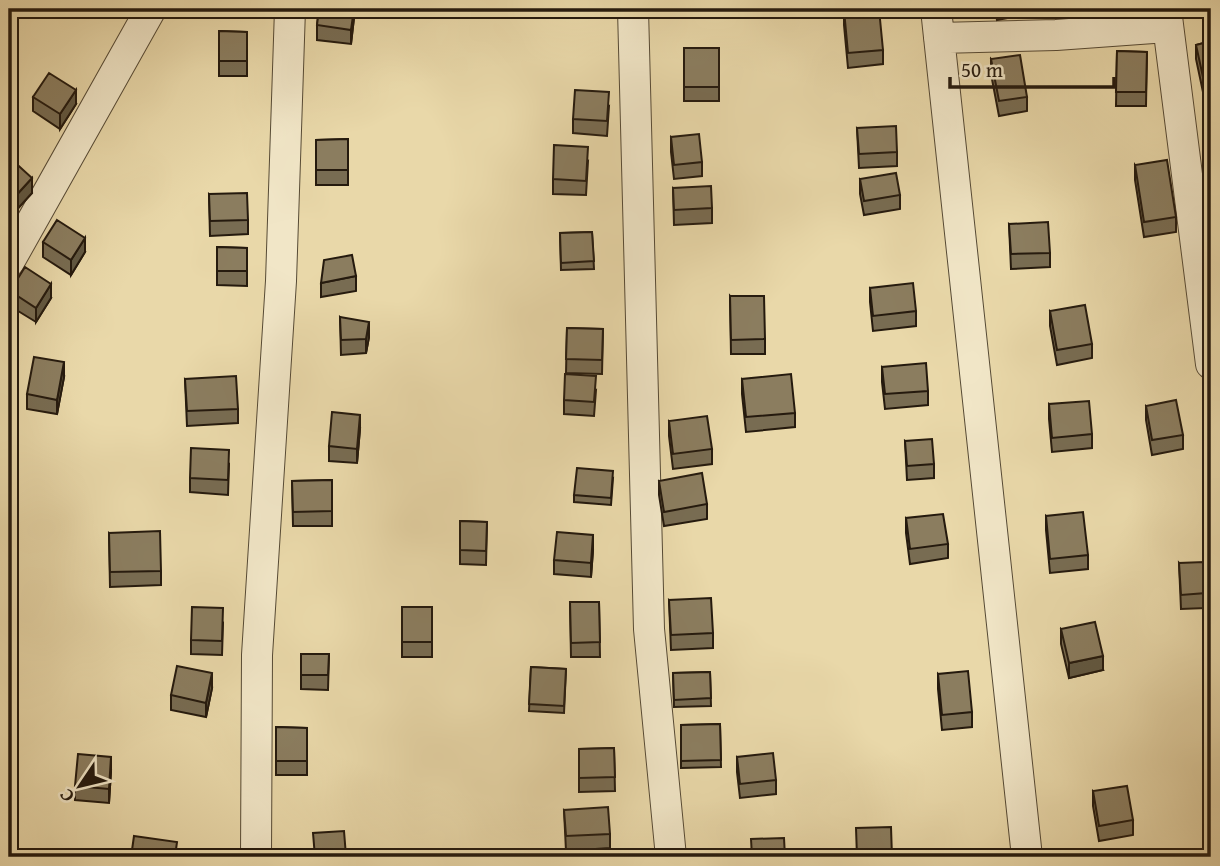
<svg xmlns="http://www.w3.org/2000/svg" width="1220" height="866" viewBox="0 0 1220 866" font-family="'Gentium Book Plus',serif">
	<rect width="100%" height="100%" fill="#e9d8a9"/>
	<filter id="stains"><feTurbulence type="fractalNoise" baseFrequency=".00286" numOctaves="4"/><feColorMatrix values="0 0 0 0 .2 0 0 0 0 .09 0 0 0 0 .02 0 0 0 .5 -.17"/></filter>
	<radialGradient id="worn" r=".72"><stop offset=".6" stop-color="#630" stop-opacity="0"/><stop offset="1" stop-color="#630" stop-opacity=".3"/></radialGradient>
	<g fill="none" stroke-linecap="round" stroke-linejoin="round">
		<defs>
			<path id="minor" d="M633,9L649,629L671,857
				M936,9L1027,857
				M1166,9L1211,364
				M939,38L1056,35L1167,27
				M9,262L151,9
				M256,857L257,655L281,281L290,9"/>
		</defs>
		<use href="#minor" stroke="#564a35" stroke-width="32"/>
		<use href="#minor" stroke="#f1e6c7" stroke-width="30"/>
	</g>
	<path fill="#786c52" stroke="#251a0e" stroke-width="2" d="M319,9H355L351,44L317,40V25Z
		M453,9H488L487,16L453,13Z
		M995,9H1029V14L997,20Z
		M844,10L883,50V64L848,68L844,25Z
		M219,31L247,32V76H219Z
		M1211,41L1203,92L1196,59V45Z
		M684,48H719V101H684Z
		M1117,51L1147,52L1146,106H1116Z
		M991,59L1027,97V111L999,116L991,74Z
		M33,97L76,104L60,129L33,111Z
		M1211,99V137L1206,115V101Z
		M609,106L607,136L573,133V119Z
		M857,128L897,152V166L859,168Z
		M671,137L702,162V176L674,179L671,152Z
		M348,139V185H316V140Z
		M9,159L32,193L11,216L9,214Z
		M588,161L586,195L553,194V179Z
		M1135,165L1176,217V232L1144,237L1135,180Z
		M860,179L900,195V209L864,215L860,194Z
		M673,188L712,208V223L674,225Z
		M209,194L248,220V234L210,236Z
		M1009,224L1050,253V267L1011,269Z
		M592,232L594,269L561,270L560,233Z
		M43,242L85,252L71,275L43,257Z
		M217,247L247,248V286L217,285Z
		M356,276V291L321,297V283Z
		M870,288L916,311V326L873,331L870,302Z
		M10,291L51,298L36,322L10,306Z
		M730,296L765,339V354H731Z
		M1050,311L1092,344V358L1057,365L1050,326Z
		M340,317L369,337L366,353L341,355Z
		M567,328L603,329L602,374L566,373Z
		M882,367L928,391V405L885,409L882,382Z
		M64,377L57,414L27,409V394Z
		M185,379L238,409V423L187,426Z
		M742,379L795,413V427L746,432L742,394Z
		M596,390L594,416L564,414V400Z
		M1049,404L1092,434V448L1052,452L1049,419Z
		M1146,406L1183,435V449L1152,455L1146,420Z
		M669,421L712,449V464L673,469L669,436Z
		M360,429L357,463L329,461V446Z
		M905,441L934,464V478L907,480Z
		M229,464L228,495L190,492V478Z
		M613,478L611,505L574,502V495Z
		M332,480V526H293L292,481Z
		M659,481L707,504V519L664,526L659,495Z
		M1046,516L1088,555V569L1050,573L1046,530Z
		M906,518L948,544V558L910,564L906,533Z
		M460,521L487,522L486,565L460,564Z
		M109,533L161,571V585L110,587Z
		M593,550L591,577L554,574V560Z
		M1179,563L1206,593V608L1181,609Z
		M669,600L713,633V648L671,650Z
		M570,602H599L600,657H571Z
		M402,607H432V657H402Z
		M223,623L222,655L191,654V640Z
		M1061,629L1103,670L1069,678L1061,644Z
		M301,654H329L328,690L301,689Z
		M531,667L566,669L564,713L529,711Z
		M710,672L711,706L674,707L673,673Z
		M938,674L972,712V727L942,730L938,689Z
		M212,688L206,717L171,710V695Z
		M720,724L721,767L681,768V725Z
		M276,727L307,728V775H276Z
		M614,748L615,791L579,792V749Z
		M737,757L776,780V794L740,798L737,772Z
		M111,771L109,803L75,800V786Z
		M1093,791L1133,820V835L1099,841L1093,806Z
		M564,810L610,834V848L566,851Z"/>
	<path fill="#615842" stroke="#251a0e" stroke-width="2" d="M354,9H355L351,44V30Z
		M1211,75V90L1203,92V77Z
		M76,90V104L60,129V114Z
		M32,178V193L11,216V201Z
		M85,238V252L71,275V260Z
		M51,284V298L36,322V308Z
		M369,322V337L366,353V339Z
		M64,362V377L57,414V400Z
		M360,415V429L357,463V449Z
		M593,535V550L591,577V563Z
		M1103,656V670L1069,678V663Z
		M212,673V688L206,717V703Z
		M111,757V771L109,803V789Z"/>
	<path fill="#8b7d5f" stroke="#251a0e" stroke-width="2" d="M319,9H354L351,30L317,25Z
		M859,9H879L883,50L848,53L844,10Z
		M219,31L247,32V61H219Z
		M1211,41V75L1203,77L1196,45Z
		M684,48H719V87H684Z
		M1117,51L1147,52L1146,92H1116Z
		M1020,55L1027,97L999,101L991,59Z
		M49,73L76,90L60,114L33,97Z
		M575,90L609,92L607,121L573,119Z
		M1211,99V123L1206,101Z
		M896,126L897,152L859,154L857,128Z
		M699,134L702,162L674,165L671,137Z
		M348,139V170H316V140Z
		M554,145L588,147L586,181L553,179Z
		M10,158L32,178L11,201L9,199Z
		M1167,160L1176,217L1144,222L1135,165Z
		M896,173L900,195L864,201L860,179Z
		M711,186L712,208L674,210L673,188Z
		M247,193L248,220L210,221L209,194Z
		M57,220L85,238L71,260L43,242Z
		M1048,222L1050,253L1011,254L1009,224Z
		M592,232L594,261L561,263L560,233Z
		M217,247L247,248V271H217Z
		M352,255L356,276L321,283L324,260Z
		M25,267L51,284L36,308L10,291Z
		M913,283L916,311L873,316L870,288Z
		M730,296H764L765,339L731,340Z
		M1085,305L1092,344L1057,350L1050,311Z
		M340,317L369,322L366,339L341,340Z
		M567,328L603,329L602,360L566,359Z
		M34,357L64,362L57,400L27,394Z
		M926,363L928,391L885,394L882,367Z
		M565,374L596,376L594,402L564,400Z
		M791,374L795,413L746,417L742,379Z
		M236,376L238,409L187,411L185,379Z
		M1176,400L1183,435L1152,440L1146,406Z
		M1089,401L1092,434L1052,438L1049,404Z
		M332,412L360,415L357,449L329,446Z
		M707,416L712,449L673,454L669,421Z
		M932,439L934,464L907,466L905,441Z
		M191,448L229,450L228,480L190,478Z
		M577,468L613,471L611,498L574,495Z
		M702,473L707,504L664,512L659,481Z
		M332,480V511L293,512L292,481Z
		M1083,512L1088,555L1050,559L1046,516Z
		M943,514L948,544L910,549L906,518Z
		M460,521L487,522L486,551L460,550Z
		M160,531L161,571L110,572L109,533Z
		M557,532L593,535L591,563L554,560Z
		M1204,562L1206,593L1181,595L1179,563Z
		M711,598L713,633L671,635L669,600Z
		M570,602H599L600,642L571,643Z
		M192,607L223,608L222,641L191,640Z
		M402,607H432V642H402Z
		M1095,622L1103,656L1069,663L1061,629Z
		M301,654H329L328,675H301Z
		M177,666L212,673L206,703L171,695Z
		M531,667L566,669L564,706L529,704Z
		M968,671L972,712L942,715L938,674Z
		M710,672L711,698L674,700L673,673Z
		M720,724L721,760L681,761V725Z
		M276,727L307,728V761H276Z
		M614,748L615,777L579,778V749Z
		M773,753L776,780L740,784L737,757Z
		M78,754L111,757L109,789L75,786Z
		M1127,786L1133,820L1099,826L1093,791Z
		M608,807L610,834L566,836L564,810Z
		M891,827L892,857H857L856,828Z
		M344,831L346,856L315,857L313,833Z
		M134,836L177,842L175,857H131Z
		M784,838L785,857H752L751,839Z"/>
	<rect width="1220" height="866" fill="none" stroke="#e9d8a9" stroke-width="35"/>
	<rect x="10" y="10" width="1199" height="845" fill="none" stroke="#251a0e" stroke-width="3.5"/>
	<rect x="18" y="18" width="1185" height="831" fill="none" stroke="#251a0e" stroke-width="2"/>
	<g transform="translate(80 786) rotate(235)" stroke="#f1e6c7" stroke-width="5" paint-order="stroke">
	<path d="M0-5L12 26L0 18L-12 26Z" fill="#251a0e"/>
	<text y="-10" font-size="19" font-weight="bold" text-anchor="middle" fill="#251a0e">С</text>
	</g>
	<path d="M950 77v10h164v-10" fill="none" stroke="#251a0e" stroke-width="3.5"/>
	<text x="961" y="77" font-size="21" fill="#251a0e" stroke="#f1e6c7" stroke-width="5" paint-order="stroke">50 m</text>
	<rect width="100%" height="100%" filter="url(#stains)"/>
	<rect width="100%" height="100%" fill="url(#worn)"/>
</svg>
